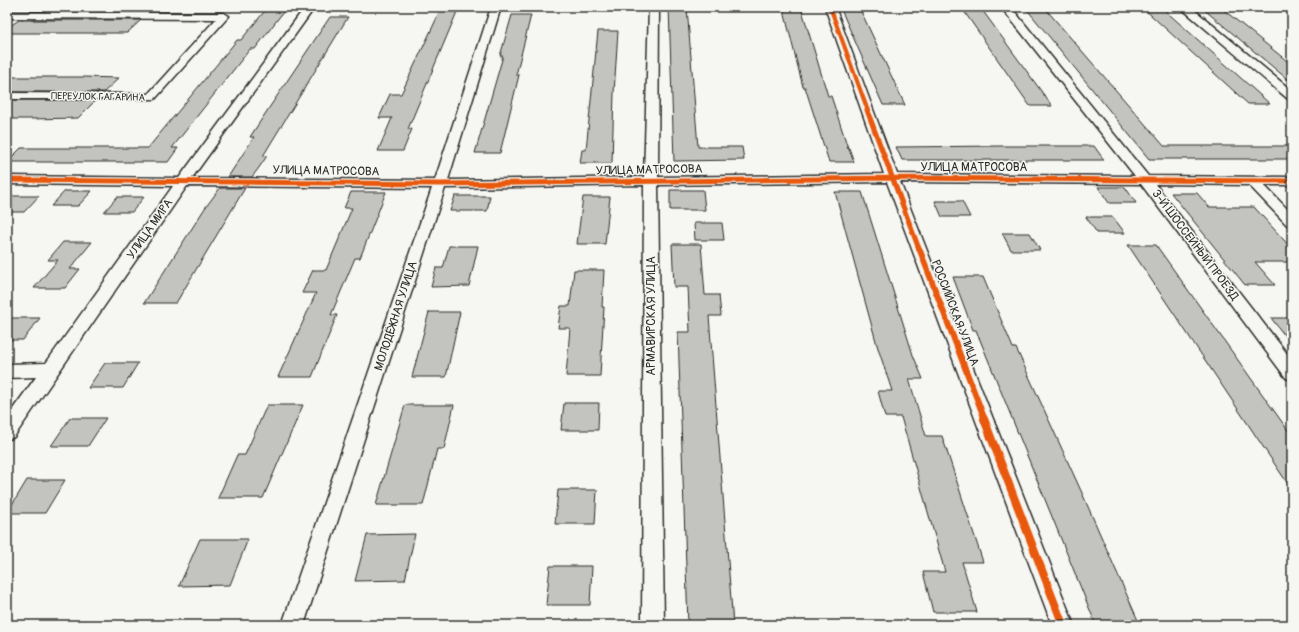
<svg xmlns="http://www.w3.org/2000/svg" width="1299" height="632" viewBox="0 0 1299 632" font-family="Pangolin,sans-serif">
	<rect width="100%" height="100%" fill="#f6f6f2"/>
	<filter id="ink" filterUnits="userSpaceOnUse"><feTurbulence type="fractalNoise" baseFrequency=".025" numOctaves="2"/><feDisplacementMap in="SourceGraphic" scale="8" xChannelSelector="R" yChannelSelector="G"/><feConvolveMatrix kernelMatrix="1 2 1 2 8 2 1 2 1" color-interpolation-filters="sRGB"/></filter>
	<g filter="url(#ink)">
		<path fill="#c3c3c0" stroke="#2b2b2b" d="M35,7H155L150,11H31Z
			M268,7H287L255,49H250L172,148H178L168,162H7L21,148H148L237,40H241Z
			M442,7H459L408,129H412L403,151H378L392,118H379L390,94H401Z
			M669,7H687L698,147H742L744,160L674,161Z
			M783,7H801L828,96H831L848,148H849L854,162H829L805,87H803Z
			M840,7H859L905,105H883Z
			M961,7H980L1052,106H1030Z
			M1025,7H1044L1164,146H1292V159H1149Z
			M1142,7H1161L1270,104H1248Z
			M1201,7H1220L1292,65V83Z
			M512,15H531L516,75H519L500,153H475L503,56H500Z
			M330,17H348L263,156H267L258,169L252,177H228L254,137H250L267,111Z
			M19,20H141L127,33H7V28Z
			M598,31H618L614,93L612,163H580L582,150H586Z
			M7,77H84L119,78L104,92H7Z
			M7,100H96L78,118L30,119H7Z
			M1002,146H1094L1104,160H902L896,147Z
			M1098,187H1125L1136,203H1109Z
			M220,188H245L176,303H144L205,208Z
			M670,190H703L705,210H670Z
			M65,191H92L78,206H51Z
			M351,192H386L360,258H355L331,315H337L312,377H278L316,293H302L313,270H326L352,208H344Z
			M835,192H862L913,355L923,379H909L926,436H942L983,562H962L977,612H933L923,572H945L901,417H885L878,391H892L877,345Z
			M1171,193H1197L1209,207H1254L1292,249V262H1255L1275,285H1245Z
			M12,196H39L24,212H7V202Z
			M455,196H490L487,211H450Z
			M117,197H144L132,212H104Z
			M583,197H610L605,244H577Z
			M935,201H962L970,217H942Z
			M1086,217H1113L1125,233H1097Z
			M694,223H722L724,240H695Z
			M1002,233H1030L1040,250H1011Z
			M63,242H92L70,269H80L65,288H34L58,260H48Z
			M672,244H701L705,295H719L721,316H709L733,625H688L678,332H690L688,287H674Z
			M1128,245H1156L1292,436V490Z
			M449,246H478L469,286L431,287L436,268H443Z
			M574,270H604L602,307H604L600,376H566L570,328H558L561,306H570Z
			M953,277H983L1013,348H1016L1082,493L1140,625H1096L1046,502L976,330H973Z
			M429,312H460L446,377H412Z
			M7,318H40L23,340H7Z
			M1271,318H1292V345Z
			M105,363H138L123,388H88Z
			M564,403H599L598,430H561Z
			M267,405H303L263,498H218L237,455H245Z
			M405,405H454L444,449H437L423,505H376Z
			M70,418H106L88,446H51Z
			M27,480H65L45,513H7Z
			M558,490H597L595,524H555Z
			M415,534L405,580L355,581L367,535Z
			M200,539H248L230,585L179,586Z
			M550,566H592L590,605H546Z"/>
		<g fill="none" stroke-linecap="round" stroke-linejoin="round">
			<defs>
				<path id="minor" d="M305,7H315L192,178L435,180L491,7H501L448,180L644,177L649,7H659L658,177L884,174L825,7H835L897,174L1135,176L1001,7H1011L1148,176L1292,177V185H1264L1292,214V227L1287,225L1249,185L1155,184L1292,360V380L1286,378L1141,184L900,182L1074,625H1052L887,182L658,185L664,625H642L644,185L445,188L304,625H282L432,188L187,186L14,437L7,440V417L36,377L7,378V364L46,363L173,186L7,184V176L179,178Z
					M1180,7H1191L1292,91V100L1288,99Z
					M7,12L224,13L229,16L155,99H7V93L148,94L216,19L7,18Z"/>
			</defs>
			<use href="#minor" stroke="#2b2b2b" stroke-width="3"/>
			<use href="#minor" fill="#f6f6f2" fill-rule="evenodd"/>
			<defs>
				<path id="cycleway-far3" d="M830,7L868,111"/>
				<path id="cycleway-far2" d="M867,110L919,249
					M7,180L440,184L892,178L1292,181"/>
				<path id="cycleway-far1" d="M919,248L985,420"/>
				<path id="cycleway" d="M984,419L1063,625"/>
			</defs>
			<use href="#cycleway-far3" stroke="#f6f6f2" stroke-width="5.5"/>
			<use href="#cycleway-far2" stroke="#f6f6f2" stroke-width="7"/>
			<use href="#cycleway-far1" stroke="#f6f6f2" stroke-width="8"/>
			<use href="#cycleway" stroke="#f6f6f2" stroke-width="10"/>
			<use href="#cycleway-far3" stroke="#e8590c" stroke-width="4"/>
			<use href="#cycleway-far2" stroke="#e8590c" stroke-width="5"/>
			<use href="#cycleway-far1" stroke="#e8590c" stroke-width="6"/>
			<use href="#cycleway" stroke="#e8590c" stroke-width="8"/>
		</g>
	</g>
	<g text-anchor="middle" dominant-baseline="central" stroke-width="3" stroke-linejoin="round" paint-order="stroke">
		<g font-size="10" fill="#2b2b2b" stroke="#f6f6f2">
			<text transform="translate(98 97) rotate(1)">ПЕРЕУЛОК ГАГАРИНА</text>
		</g>
		<g font-size="12" fill="#2b2b2b" stroke="#f6f6f2">
			<text x="974" y="167">УЛИЦА МАТРОСОВА</text>
			<text transform="translate(649 170) rotate(-1)">УЛИЦА МАТРОСОВА</text>
			<text transform="translate(326 171) rotate(1)">УЛИЦА МАТРОСОВА</text>
			<text transform="translate(150 229) rotate(-55)">УЛИЦА МИРА</text>
			<text transform="translate(1195 245) rotate(53)">3-Й ШОССЕЙНЫЙ ПРОЕЗД</text>
			<text transform="translate(955 313) rotate(69)">РОССИЙСКАЯ УЛИЦА</text>
			<text transform="translate(396 316) rotate(-72)">МОЛОДЁЖНАЯ УЛИЦА</text>
			<text transform="translate(651 316) rotate(-90)">АРМАВИРСКАЯ УЛИЦА</text>
		</g>
	</g>
	<rect width="1299" height="632" fill="none" stroke="#f6f6f2" stroke-width="24"/>
	<rect x="12" y="12" width="1275" height="608" fill="none" stroke="#2b2b2b" stroke-width="1.5" filter="url(#ink)"/>
</svg>
